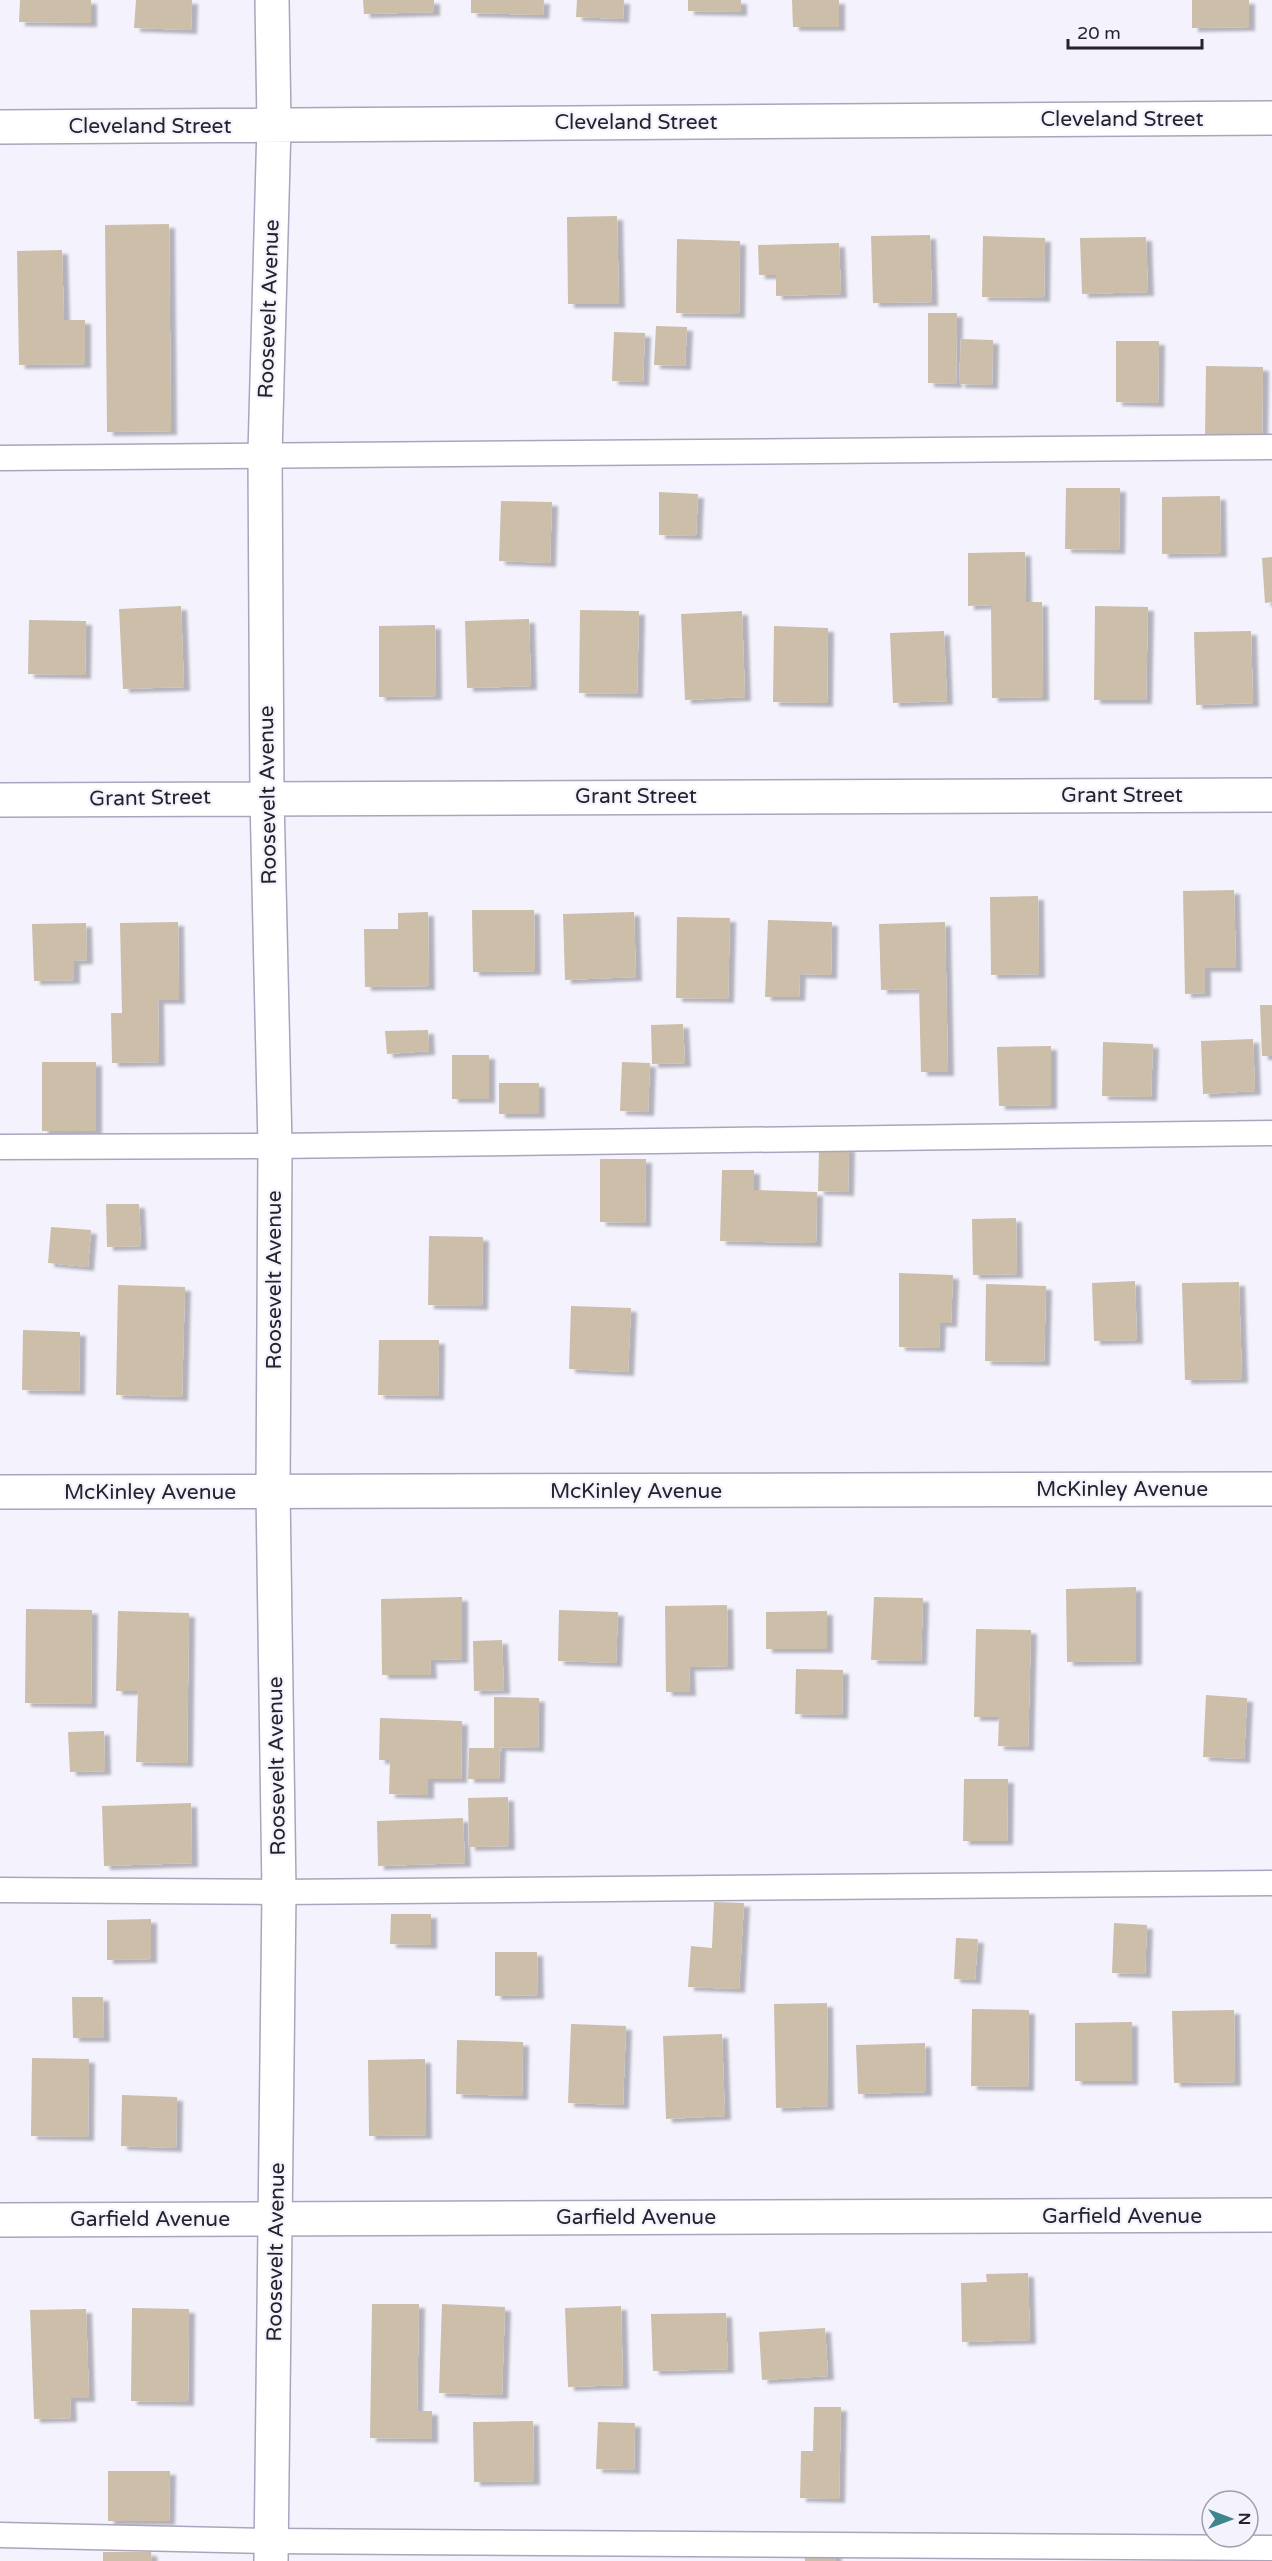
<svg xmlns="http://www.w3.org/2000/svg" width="1272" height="2561" viewBox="0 0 1272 2561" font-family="'Varela Round',sans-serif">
	<defs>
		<filter id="shadow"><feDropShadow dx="6" dy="4" stdDeviation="1.5" flood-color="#0004"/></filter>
	</defs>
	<rect width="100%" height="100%" fill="#f4f3fd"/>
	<path fill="#ccbea8" filter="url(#shadow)" d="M20,0H91V23L19,22Z
		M136,0H192L191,30L134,28Z
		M363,0H434V12L364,14Z
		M471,0H544L543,15L471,13Z
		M577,0H624L623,19L576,17Z
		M688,0H741V12L688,11Z
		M792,0H839V27H793Z
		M1192,0H1249V27L1192,28Z
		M617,216L619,304H568L567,217Z
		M169,224L171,431L107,432L105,225Z
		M930,235L932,302L873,303L871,236Z
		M983,236L1045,238L1044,298L982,297Z
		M1146,237L1148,292L1082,294L1080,238Z
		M677,239L740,241L739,314L676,313Z
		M839,243L841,294L776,296V275H759L758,245Z
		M62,250L64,320H85V364L19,365L17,251Z
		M928,313H957L956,384L928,383Z
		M656,326L687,327L685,366L654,365Z
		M614,332L645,333L643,382L612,381Z
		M961,339L993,340L992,385L959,384Z
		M1116,341H1159L1158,403L1116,402Z
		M1206,366L1263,367L1262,438L1205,437Z
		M1066,488H1120L1119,550L1065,549Z
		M659,492L698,494L696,536L659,535Z
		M1220,496L1221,553L1162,554V497Z
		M501,501L552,502L550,563L499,561Z
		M1025,552L1026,602H1042L1043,697L992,698L991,605L968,606V553Z
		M1272,557V602L1265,603L1262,558Z
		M181,606L184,687L123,689L119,609Z
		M1095,606L1148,607L1146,700H1094Z
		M580,610L639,611L637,694L579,693Z
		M742,611L745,697L685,700L681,614Z
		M529,619L531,686L467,688L465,621Z
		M29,620L86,621L85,675L28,674Z
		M435,625L436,696L379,697V626Z
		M774,626L828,628L827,703L773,702Z
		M944,631L947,701L893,703L890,633Z
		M1251,631L1253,703L1196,705L1194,632Z
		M1234,890L1236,968H1205V993L1185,994L1183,891Z
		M1038,896L1039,974L991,975L990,897Z
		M472,910H534L535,971L473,972Z
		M428,912L429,986L365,987L364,929H398V913Z
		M634,912L636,977L565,980L563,914Z
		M677,917L730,918L728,999L676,998Z
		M768,920L832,922L831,975L800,974L799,997H765Z
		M178,922L179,1000H158L159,1062L112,1063L111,1013H122L120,923Z
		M945,922L948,1072H921L919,989L881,990L879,924Z
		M86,923L87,960L74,961V980L34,981L32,924Z
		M1260,1005H1272V1056H1262Z
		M683,1024L685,1063L652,1064L651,1025Z
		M428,1030L429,1051L387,1054L385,1031Z
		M1253,1039L1255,1091L1203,1094L1201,1041Z
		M1103,1042L1153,1044L1151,1097L1102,1096Z
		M1051,1046V1105L999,1106L997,1047Z
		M452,1055H489V1099H452Z
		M42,1062H96V1131H42Z
		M622,1062L650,1063L648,1112L620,1111Z
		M499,1083H539V1114H499Z
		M819,1147H849L848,1192L818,1191Z
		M600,1159H646L645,1223L600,1222Z
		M722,1170H754V1190L817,1192L816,1243L720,1241Z
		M106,1204H139L141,1246L107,1247Z
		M1016,1218L1017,1274L973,1275L972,1219Z
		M51,1227L91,1230L88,1267L48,1263Z
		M429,1236L483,1237L482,1306L428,1305Z
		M899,1273L953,1275L951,1323H940L939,1348L899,1347Z
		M1135,1281L1137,1340L1094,1341L1092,1283Z
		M1239,1282L1242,1379L1185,1380L1182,1283Z
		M986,1284L1046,1286L1044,1362L985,1361Z
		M118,1285L185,1287L182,1397L116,1395Z
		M571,1306L631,1308L628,1372L569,1369Z
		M23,1330L80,1332L79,1391L22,1390Z
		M379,1340H439L438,1396L378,1395Z
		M1136,1587V1661L1067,1662L1066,1589Z
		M462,1597V1659L430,1660L431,1675H382L381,1599Z
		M874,1597L923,1598L921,1661L871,1660Z
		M727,1605L728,1666L689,1667L690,1692H666L665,1606Z
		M26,1609L92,1610L91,1704L25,1703Z
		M559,1610L618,1612L616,1663L558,1661Z
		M118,1611L189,1613L187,1763L136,1762L138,1691H116Z
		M827,1611V1649H766V1612Z
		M976,1629L1031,1630L1028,1747L998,1746L999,1717H974Z
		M502,1640L504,1690L474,1691L473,1641Z
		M796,1669L843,1670L842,1715L795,1714Z
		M1206,1695L1247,1698L1244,1759L1203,1757Z
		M494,1697L539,1698L538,1748L500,1747L499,1779H468L469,1748H494Z
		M380,1718L462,1721L461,1779H428V1795L389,1794L390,1760H379Z
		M104,1731L105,1771L70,1772L68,1732Z
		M964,1779H1008L1007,1841H963Z
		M508,1797L509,1846L469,1847L468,1798Z
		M191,1803L192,1863L104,1866L102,1806Z
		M463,1818L465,1863L378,1866L377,1821Z
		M714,1902L744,1903L739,1989L688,1987L691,1946L712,1948Z
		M391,1914H431V1945L390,1944Z
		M151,1919V1959L107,1960V1920Z
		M1114,1923L1147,1925L1145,1974L1112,1973Z
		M956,1938L978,1939L975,1980L954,1979Z
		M495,1952H537L538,1995L495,1996Z
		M72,1997H103L104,2038H73Z
		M827,2003L828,2106L776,2108L774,2004Z
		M972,2009L1029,2010L1028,2087L971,2086Z
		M1234,2010L1235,2082L1174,2083L1172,2011Z
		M1132,2022V2081H1075V2023Z
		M571,2024L626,2026L623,2105L568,2103Z
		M722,2034L725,2116L666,2119L663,2036Z
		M457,2040L523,2042L522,2096L456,2094Z
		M925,2043L926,2092L858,2094L856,2045Z
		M32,2058L89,2059L88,2137L31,2136Z
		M425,2059L426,2135L369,2136L368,2060Z
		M122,2095L177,2097L176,2148L121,2146Z
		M1028,2273L1030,2340L962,2342L961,2283L987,2282L986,2274Z
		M372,2304H419L417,2411H432V2439L370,2438Z
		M442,2304L505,2307L502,2395L439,2393Z
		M621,2306L623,2385L568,2387L565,2308Z
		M132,2308L189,2309L188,2402L131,2401Z
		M86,2309L89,2398H70L71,2418L34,2419L30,2310Z
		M726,2313L728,2369L653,2371L651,2314Z
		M825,2328L828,2376L762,2380L759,2332Z
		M814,2407H841L839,2499L800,2498L801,2451H813Z
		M533,2421L534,2481L474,2482L473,2422Z
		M598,2422L635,2423L634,2470L596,2469Z
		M108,2471H170L169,2521H108Z
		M835,2549L836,2561H805L804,2551Z
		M103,2552H151L152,2561H103Z"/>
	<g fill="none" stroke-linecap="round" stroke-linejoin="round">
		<defs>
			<path id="service" d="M0,458L1272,447
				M0,1147L275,1146L1272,1133
				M0,1890L279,1892L1272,1883
				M0,2535L271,2541L1272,2548"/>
			<path id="minor" d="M0,127L1272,118
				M0,800L1272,795
				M0,2220L1272,2215
				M271,2561L279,1892L273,1492L275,1146L267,797L265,454L274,125L272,0"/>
			<path id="tertiary" d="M0,1492L1272,1489"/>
		</defs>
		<use href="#service" stroke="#a9a5bc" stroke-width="27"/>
		<use href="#minor" stroke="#a9a5bc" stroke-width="36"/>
		<use href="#tertiary" stroke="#a9a5bc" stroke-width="36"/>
		<use href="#service" stroke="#fff" stroke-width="24"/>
		<use href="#minor" stroke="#fff" stroke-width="33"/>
		<use href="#tertiary" stroke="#fff" stroke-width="33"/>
	</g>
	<g text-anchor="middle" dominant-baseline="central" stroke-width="4.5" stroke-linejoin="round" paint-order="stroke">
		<g font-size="21" fill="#24222b" stroke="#f4f3fd">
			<text x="1122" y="119">Cleveland Street</text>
			<text x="636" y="122">Cleveland Street</text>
			<text x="150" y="126">Cleveland Street</text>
			<text transform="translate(269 309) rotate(-88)">Roosevelt Avenue</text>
			<text transform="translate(268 795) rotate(-91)">Roosevelt Avenue</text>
			<text x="1122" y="795">Grant Street</text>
			<text x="636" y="796">Grant Street</text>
			<text transform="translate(150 798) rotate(-1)">Grant Street</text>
			<text transform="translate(274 1280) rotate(-90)">Roosevelt Avenue</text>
			<text x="1122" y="1489">McKinley Avenue</text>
			<text x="636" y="1491">McKinley Avenue</text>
			<text x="150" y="1492">McKinley Avenue</text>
			<text transform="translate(277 1766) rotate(-91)">Roosevelt Avenue</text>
			<text x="1122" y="2216">Garfield Avenue</text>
			<text x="636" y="2217">Garfield Avenue</text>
			<text x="150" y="2219">Garfield Avenue</text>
			<text transform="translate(276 2252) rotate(-89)">Roosevelt Avenue</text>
		</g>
	</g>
	<g transform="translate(1230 2519) rotate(90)"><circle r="28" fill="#f4f3fd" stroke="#a19fa9" stroke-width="1.5"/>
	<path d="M0-4.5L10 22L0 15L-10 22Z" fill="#3e868c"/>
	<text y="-9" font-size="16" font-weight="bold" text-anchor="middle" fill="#24222b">N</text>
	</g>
	<path d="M1068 39v9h134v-9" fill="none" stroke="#24222b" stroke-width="3"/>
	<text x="1077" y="39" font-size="18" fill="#24222b" stroke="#f4f3fd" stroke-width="4.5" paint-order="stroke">20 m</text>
</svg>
